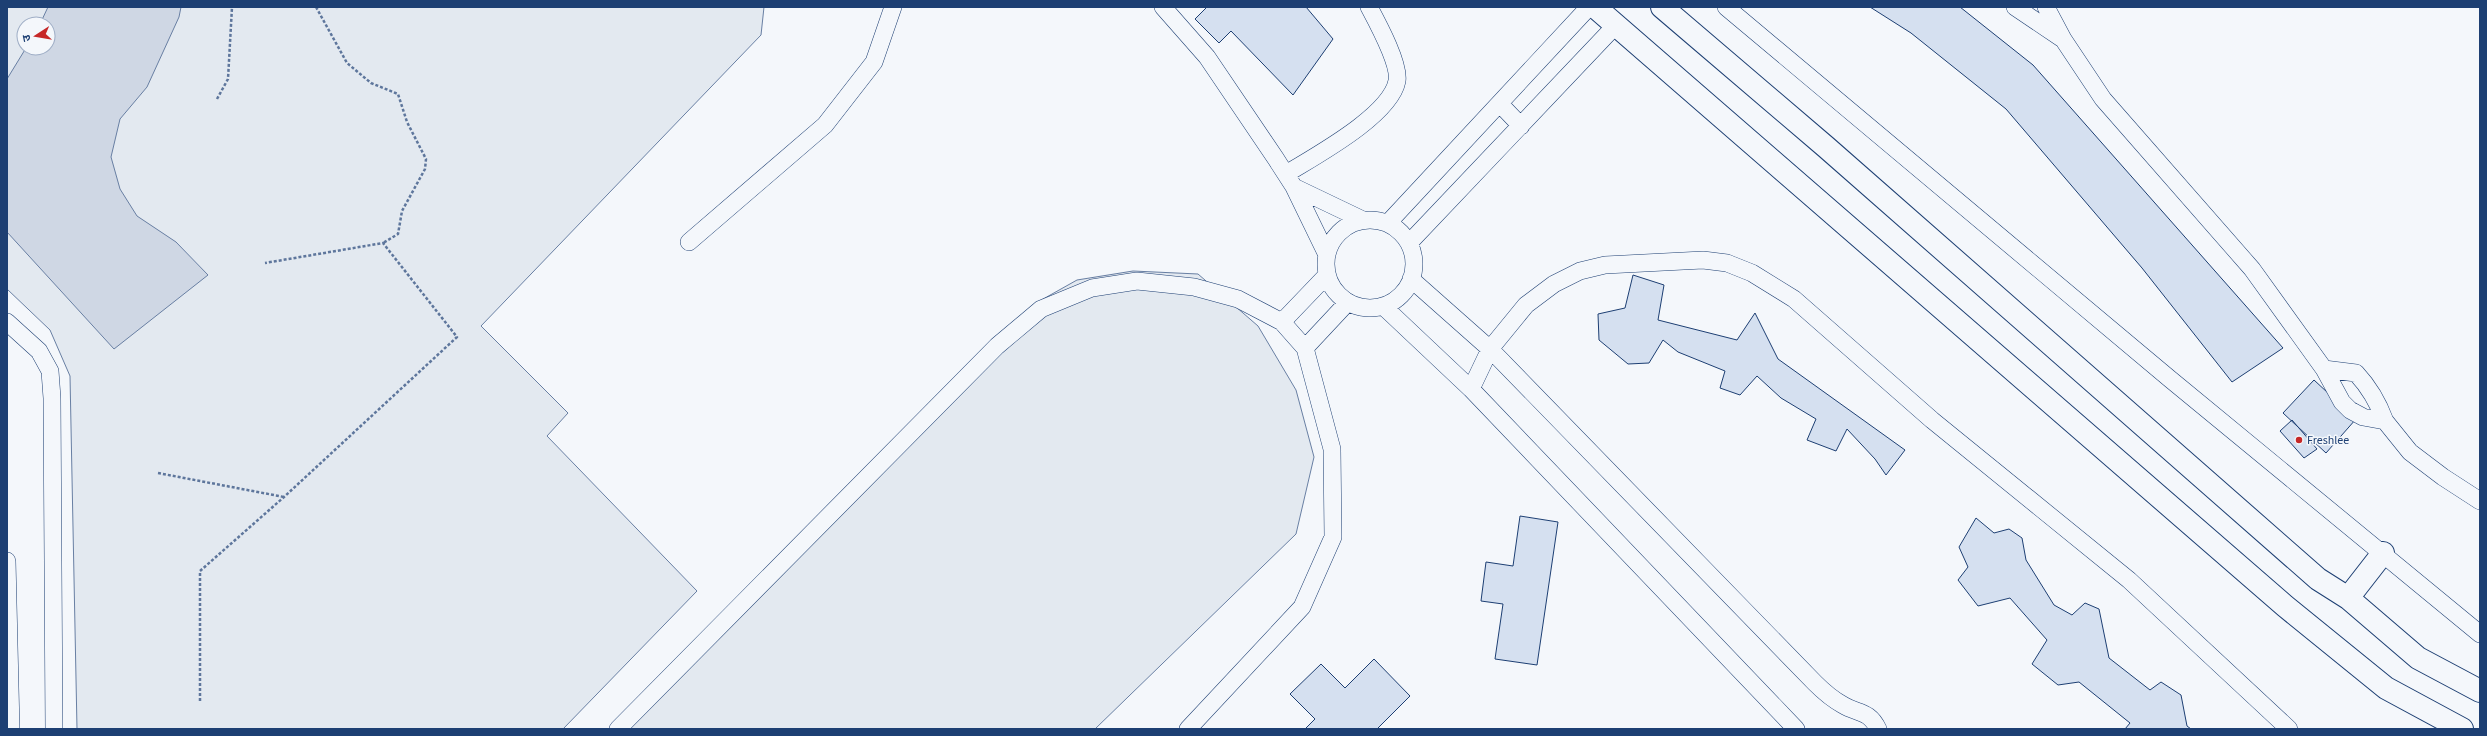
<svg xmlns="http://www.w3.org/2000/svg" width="2487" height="736" viewBox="0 0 2487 736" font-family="'Source Sans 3','Noto Sans Devanagari',sans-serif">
	<rect width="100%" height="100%" fill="#f4f7fb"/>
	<path fill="#e3e9f0" stroke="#687fa3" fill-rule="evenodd" d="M7,7H764L761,35L481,326L568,413L547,436L697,591L563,729H77L70,376L50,330L7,289ZM24,24H48V48H24Z
		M1133,271L1198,274L1258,326L1296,390L1314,457L1296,534L1095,729H625L1036,303L1077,280Z"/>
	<path fill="#cfd7e4" stroke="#687fa3" d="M48,7H181L179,17L147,87L120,119L111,157L120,189L137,216L176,242L208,275L114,349L7,232V79L26,48H48V24H40Z"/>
	<path fill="#d5e0f0" stroke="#1d3f73" d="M1207,7H1306L1333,39L1293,95L1231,31L1219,43L1195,19Z
		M1870,7H1960L2033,65L2283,348L2232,382L2142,268L2006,109L1911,33Z
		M1633,275L1664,285L1658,320L1737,340L1755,313L1778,359L1905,450L1886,475L1875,459L1847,429L1836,451L1807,440L1816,419L1781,398L1757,376L1740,395L1720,388L1725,371L1678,352L1663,340L1649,363L1628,364L1599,340L1598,314L1625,308Z
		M2314,380L2356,419L2326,453L2283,413Z
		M2292,420L2317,449L2304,458L2280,431Z
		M1520,516L1558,522L1537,665L1495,659L1503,604L1481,601L1486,562L1513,566Z
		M1976,518L1994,533L2009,529L2022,538L2026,560L2054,605L2072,615L2085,603L2099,609L2109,658L2150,690L2161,682L2181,695L2187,726L2191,729H2125L2130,723L2079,682L2058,685L2032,664L2047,640L2010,598L1978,606L1958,580L1968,567L1959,547Z
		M1374,659L1410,696L1377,729H1305L1315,719L1290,694L1321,664L1345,688Z"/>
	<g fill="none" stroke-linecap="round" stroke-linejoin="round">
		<defs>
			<path id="street" d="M1163,7L1207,57L1276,159L1294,187L1327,255
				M1726,7L2170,379L2480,634
				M2015,7L2061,38
				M2046,7L2063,39L2103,99L2252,269L2324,369L2342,402L2350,410L2363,417L2385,421L2410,452L2443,477L2480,501
				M1500,104L1521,126
				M1286,174C1315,156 1390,116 1397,81C1400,64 1377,22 1369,7
				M1294,187L1363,220
				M1326 264a44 44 0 1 1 88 0a44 44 0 1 1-88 0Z
				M1388,223L1589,7
				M689,242L825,125L874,62L893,7
				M1409,243L1616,25
				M1411,279L1490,349L1815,683C1824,692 1832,699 1843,705C1858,714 1869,710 1878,729
				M1383,306L1471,389L1796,729
				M7,322L39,351L50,371L52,398L54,729
				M1282,322L1327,275
				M1305,348L1348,302
				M2324,369L2356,373C2370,388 2378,402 2385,421
				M1471,389L1490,349L1526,305L1554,284L1580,271L1605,265L1703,260L1727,263L1752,273L1794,299L1932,420L2129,580L2289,729
				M7,561L11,729
				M618,729L997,346L1041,309L1092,288L1137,281L1194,287L1238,299L1282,322L1305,348L1332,449L1333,537L1302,607L1188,729"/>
			<path id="secondary" d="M1595,7L2285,606L2386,688L2462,729
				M1662,7L1826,147L2318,579L2348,598L2418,658L2480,691
				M2348,598L2383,553"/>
		</defs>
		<use href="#street" stroke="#1d3f73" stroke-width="18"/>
		<use href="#secondary" stroke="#1d3f73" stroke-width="24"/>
		<path stroke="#5e769c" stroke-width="2.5" stroke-dasharray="3 2" stroke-linecap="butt" d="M316,7L347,63L371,83L398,94L407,122L426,159L425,169L402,211L398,234L383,243
			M217,99L228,79L232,7
			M158,473L284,497
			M200,701V571L284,497L457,337L383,243L265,263"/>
		<use href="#street" stroke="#f4f7fb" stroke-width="17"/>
		<use href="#secondary" stroke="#f4f7fb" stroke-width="22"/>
	</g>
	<circle fill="#c62828" stroke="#f4f7fb" stroke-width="1.5" cx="2299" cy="440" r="4"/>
	<g text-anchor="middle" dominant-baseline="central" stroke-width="3" stroke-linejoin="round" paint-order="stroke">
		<g font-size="12" fill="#1d3f73" stroke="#f4f7fb" text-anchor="start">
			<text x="2307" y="440">Freshlee</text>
		</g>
	</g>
	<rect width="2487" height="736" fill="none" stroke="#1d3f73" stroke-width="16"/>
	<g transform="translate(36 36) rotate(258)"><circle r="19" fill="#f4f7fb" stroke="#9eadc5"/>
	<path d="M0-3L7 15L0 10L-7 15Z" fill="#c62828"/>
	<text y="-6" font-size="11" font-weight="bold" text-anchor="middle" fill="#1d3f73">उ</text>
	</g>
</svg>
